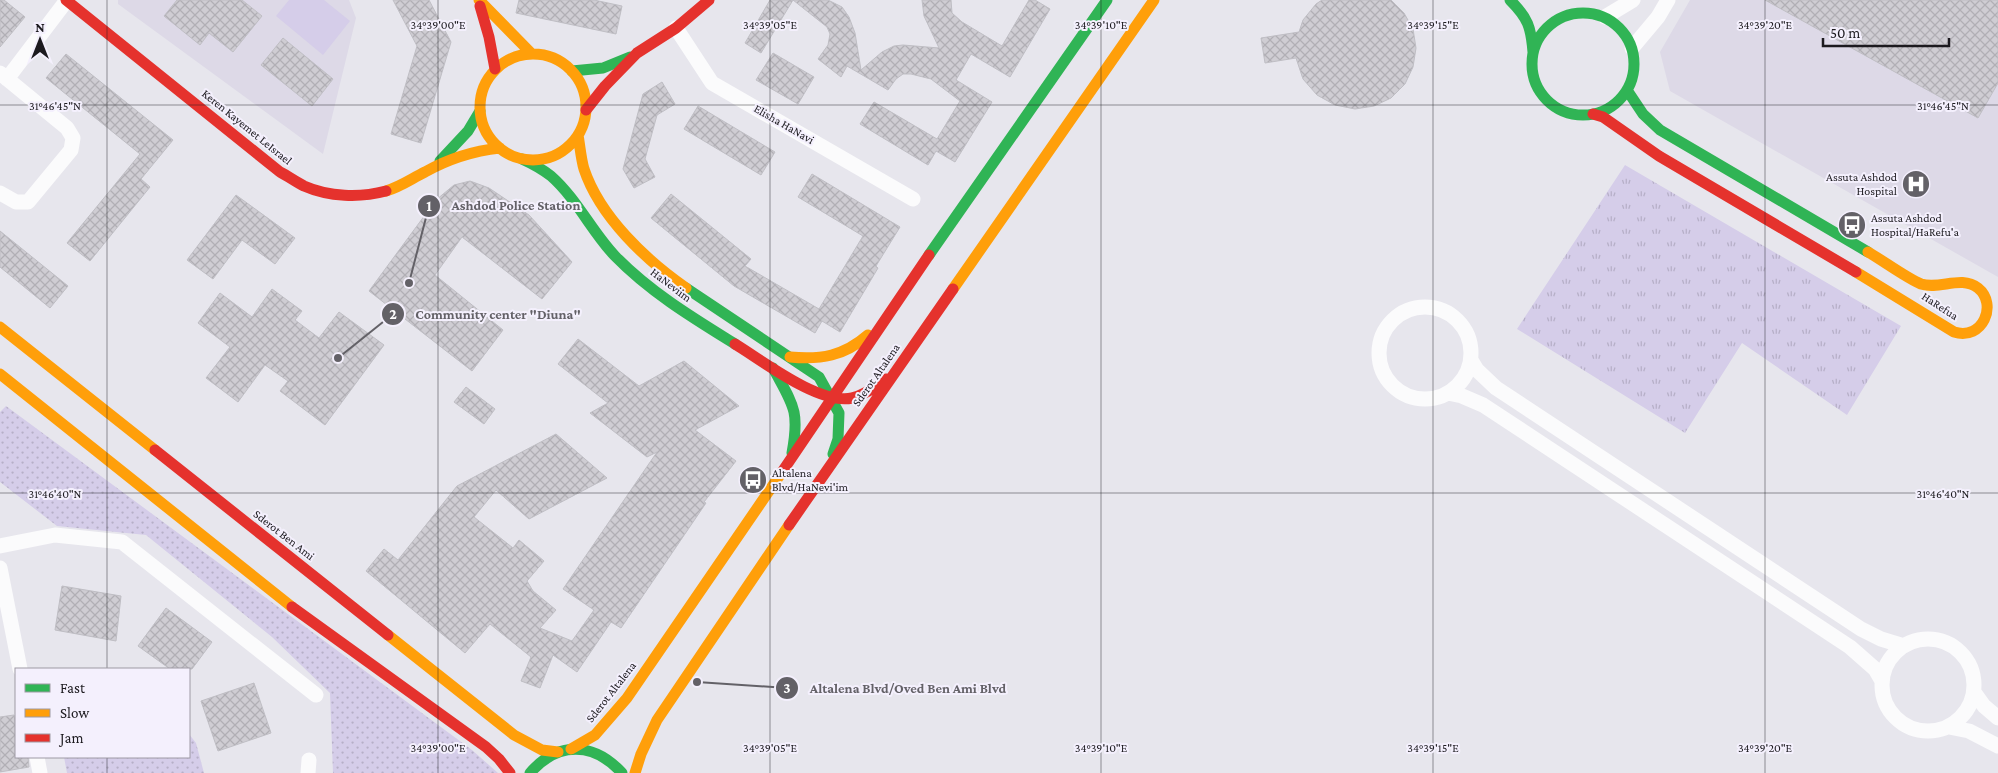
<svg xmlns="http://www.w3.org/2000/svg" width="1998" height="773" viewBox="0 0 1998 773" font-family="'Crimson Pro',serif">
	<defs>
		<pattern id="grass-tufts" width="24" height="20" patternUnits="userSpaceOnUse" patternTransform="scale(1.25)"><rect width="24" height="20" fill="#d5cde9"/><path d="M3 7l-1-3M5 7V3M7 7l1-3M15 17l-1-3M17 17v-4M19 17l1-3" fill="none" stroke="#b6afc7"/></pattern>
		<pattern id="park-dots" width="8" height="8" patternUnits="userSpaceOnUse" patternTransform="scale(1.25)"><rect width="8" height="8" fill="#d5cde9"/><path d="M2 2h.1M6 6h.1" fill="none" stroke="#b6afc7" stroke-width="1.8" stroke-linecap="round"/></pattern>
		<pattern id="building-cross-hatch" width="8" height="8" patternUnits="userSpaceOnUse" patternTransform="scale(1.25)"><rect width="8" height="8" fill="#cfcdd3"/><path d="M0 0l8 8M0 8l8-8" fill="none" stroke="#b1afb5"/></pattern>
	</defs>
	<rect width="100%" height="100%" fill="#e7e6ed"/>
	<path fill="#ddd9e7" d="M118,0H349L356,18L323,154L118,4Z
		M1690,0H1998V277L1670,91L1660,52Z"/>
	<path fill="url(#grass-tufts)" d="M1625,165L1901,326L1847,415L1742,343L1685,433L1517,329Z"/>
	<path fill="url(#park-dots)" d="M6,406L472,750L498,773H333L330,693L272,637L146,535L57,526L0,482V412Z
		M189,734L196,743L204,773H67L64,757H189Z"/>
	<path fill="#d5cde9" d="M289,0H324L350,21L323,55L276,16Z"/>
	<path fill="url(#building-cross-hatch)" stroke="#bfbec4" d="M0,0H4L25,17L0,47Z
		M177,0H242L262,16L233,52L209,33L200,45L164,16Z
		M393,0H429L451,42L421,143L391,134L417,46Z
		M519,0H594L622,6L616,34L516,13Z
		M770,0H828L842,7L849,17L855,33L861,70L882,52L894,46L903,45L939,48L924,16L922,0H951L952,13L962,22L1002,46L1029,0H1035L1050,9L1010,77L971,54L956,80L992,102L955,162L936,151L928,165L860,124L874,102L937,139L960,101L931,79L911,74H903L896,79L888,90L847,66L841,77L818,59L828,45L830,34L827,27L793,0L761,53L745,43Z
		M1322,0H1391L1404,13L1413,29L1416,48L1413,67L1405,84L1391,98L1374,106L1355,109L1335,105L1317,95L1303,79L1296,58L1265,63L1261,38L1299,32L1303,20L1316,4Z
		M1765,0H1998V83L1978,118Z
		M283,38L333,79L312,106L261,65Z
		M773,53L814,77L798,104L756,80Z
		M66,54L173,140L141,179L150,187L90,261L67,243L140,154L46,78Z
		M662,82L675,104L657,115L645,159L655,177L634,188L623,169L643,94Z
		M698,106L775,152L761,175L684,129Z
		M812,174L900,227L876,266L878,268L840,332L822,321L815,333L734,286L651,218L671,194L751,259L745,266L819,309L863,236L798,197Z
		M470,181L489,188L529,215L572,262L542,299L462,237L435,275L503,330L472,371L369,291L436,200L454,185Z
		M236,195L295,238L275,264L242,240L213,279L187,260Z
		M0,231L68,286L50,308L0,267Z
		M272,289L302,311L295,320L319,338L339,312L384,345L325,425L280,391L288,381L265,365L238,402L206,378L230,347L198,323L220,293L252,317Z
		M578,339L639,386L684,361L739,406L695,430L736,461L704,502L706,503L621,628L611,622L577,672L553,655L540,688L521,681L531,657L490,624L465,653L366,571L384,549L398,560L457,486L556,434L607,478L529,519L496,490L474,517L513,548L519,540L544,561L527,581L533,591L556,610L540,628L572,641L594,610L563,589L657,452L647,457L590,413L608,403L558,364Z
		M466,387L495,409L484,424L454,402Z
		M62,586L121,596L116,641L55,630Z
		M166,608L212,642L192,669H170L138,646Z
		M254,683L271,733L218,751L201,701Z
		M14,715L16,729V757H28L29,767L0,772V717Z"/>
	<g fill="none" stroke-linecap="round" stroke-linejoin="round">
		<path stroke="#fbfbfc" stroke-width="15" d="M1605,17L1633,0
			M676,28L712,83L913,199
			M1632,48L1658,17L1668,0
			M0,73L67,128L73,138L71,150L28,202H16L0,193
			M7,79L67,0
			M1379 353a46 46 0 1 1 92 0a46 46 0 1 1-92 0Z
			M1471,360L1477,370L1496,388L1861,629L1881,639L1904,646
			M1448,393L1462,396L1483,405L1850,647L1875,669L1882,681
			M0,546L55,535L122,542L316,695
			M0,568L20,669
			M1882 685a46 46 0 1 1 92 0a46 46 0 1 1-92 0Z
			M1974,692L1984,706L1998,718
			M1949,727L1969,731L1998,746
			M37,757L40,773
			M308,773L309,760"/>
		<path stroke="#30b455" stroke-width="11" d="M1510,0C1528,18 1531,27 1533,52
			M1532 64a51 51 0 1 1 102 0a51 51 0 1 1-102 0Z
			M572,71L603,68L630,57
			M1627,90L1643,114L1660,130L1868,252
			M522,159C533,164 542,169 551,176C577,199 592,232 615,256C650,292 693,318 735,344
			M440,161L468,131L480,111
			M929,255L1107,0
			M686,288L819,377L839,413L838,439L833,454
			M773,368C793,405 800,410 792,453
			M530,773C558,741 594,742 622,773"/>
		<path stroke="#ff9f0a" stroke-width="11" d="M479,0L531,53
			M480 107a53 53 0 1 1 106 0a53 53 0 1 1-106 0Z
			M578,135C580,146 581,159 584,169C600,217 646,260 686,288
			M386,191C400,187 411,179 425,172C448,159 473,151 500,148
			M1856,272L1954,332C1983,341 1998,304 1978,288C1961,275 1940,290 1921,284C1908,279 1882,260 1868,252
			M953,289L1154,0
			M0,327L155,450
			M790,357C821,360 844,356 868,335
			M0,374L292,607
			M388,635L514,735L542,750L558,752
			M571,749L595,735L627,698L782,472
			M635,773L641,754L657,720L789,525"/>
		<path stroke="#e5322d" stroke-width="11" d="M66,0L280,172C288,176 296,182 304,186C329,197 360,198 386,191
			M480,6L489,37L495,69
			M586,110L605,86L637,53L676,28L709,0
			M1593,114L1603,117L1659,156L1856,272
			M735,344C763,361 819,405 852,398C865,395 876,386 886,379
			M155,450L388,635
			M782,472L929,255
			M789,525L953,289
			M292,607L486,747L499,759L510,773"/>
	</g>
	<path fill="none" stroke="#1c1a1f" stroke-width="1" stroke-opacity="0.45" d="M107,0V669M438,0V773M770,0V773M1101,0V773M1433,0V773M1765,0V773M0,105H1998M0,493H1998M107,757V773"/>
	<defs>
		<symbol id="hospital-disc" viewBox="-11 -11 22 22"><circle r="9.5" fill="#636167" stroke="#f4f0fd"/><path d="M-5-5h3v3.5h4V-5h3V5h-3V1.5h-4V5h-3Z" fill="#fff"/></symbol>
		<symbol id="bus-disc" viewBox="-11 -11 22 22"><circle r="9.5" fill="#636167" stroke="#f4f0fd"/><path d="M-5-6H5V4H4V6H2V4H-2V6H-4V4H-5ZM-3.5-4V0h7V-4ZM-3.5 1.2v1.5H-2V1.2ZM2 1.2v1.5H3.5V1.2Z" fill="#fff"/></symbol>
	</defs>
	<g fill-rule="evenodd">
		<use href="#hospital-disc" x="1900" y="168" width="32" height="32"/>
		<use href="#bus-disc" x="1836" y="209" width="32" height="32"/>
		<use href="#bus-disc" x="737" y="464" width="32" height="32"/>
	</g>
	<g text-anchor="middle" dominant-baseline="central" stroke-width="4" stroke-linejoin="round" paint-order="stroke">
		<g font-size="12" fill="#1c1a1f" stroke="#f4f0fd">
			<text transform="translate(784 124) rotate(30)">Elisha HaNavi</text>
			<text transform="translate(247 127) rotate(39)">Keren Kayemet LeIsrael</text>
			<text transform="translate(671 285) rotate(37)">HaNeviim</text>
			<text transform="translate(1940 306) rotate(33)">HaRefua</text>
			<text transform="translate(876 375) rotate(-55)">Sderot Altalena</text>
			<text transform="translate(284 535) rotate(38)">Sderot Ben Ami</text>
			<text transform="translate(611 692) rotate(-52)">Sderot Altalena</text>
		</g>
		<g font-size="12" fill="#1c1a1f" stroke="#f4f0fd" text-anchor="start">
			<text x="1897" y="177" text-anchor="end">Assuta Ashdod<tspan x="1897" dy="14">Hospital</tspan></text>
			<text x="1871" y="218">Assuta Ashdod<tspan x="1871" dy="14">Hospital/HaRefu'a</tspan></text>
			<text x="772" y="473">Altalena<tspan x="772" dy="14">Blvd/HaNevi'im</tspan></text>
		</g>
	</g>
	<g font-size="12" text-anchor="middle" fill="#1c1a1f" stroke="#f4f0fd" stroke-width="4" stroke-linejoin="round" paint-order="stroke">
		<text x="438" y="29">34°39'00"E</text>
		<text x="770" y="29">34°39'05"E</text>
		<text x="1101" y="29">34°39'10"E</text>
		<text x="1433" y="29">34°39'15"E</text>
		<text x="1765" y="29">34°39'20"E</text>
		<text x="55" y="110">31°46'45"N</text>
		<text x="1943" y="110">31°46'45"N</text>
		<text x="55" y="498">31°46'40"N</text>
		<text x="1943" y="498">31°46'40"N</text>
		<text x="438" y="752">34°39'00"E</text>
		<text x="770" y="752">34°39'05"E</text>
		<text x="1101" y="752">34°39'10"E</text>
		<text x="1433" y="752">34°39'15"E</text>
		<text x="1765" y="752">34°39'20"E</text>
	</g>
	<path fill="none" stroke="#636167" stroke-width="2" d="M409 283L429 206M338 358L393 314M697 682L787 688"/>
	<g fill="#636167" stroke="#f4f0fd" stroke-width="2">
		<circle cx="409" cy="283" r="5"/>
		<circle cx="338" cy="358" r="5"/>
		<circle cx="697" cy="682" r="5"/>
		<circle cx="429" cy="206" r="12"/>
		<circle cx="393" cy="314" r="12"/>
		<circle cx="787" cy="688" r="12"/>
	</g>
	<g font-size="15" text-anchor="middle" font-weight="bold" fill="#fff">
		<text x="429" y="211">1</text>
		<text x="393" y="319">2</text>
		<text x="787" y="693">3</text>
	</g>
	<g font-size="14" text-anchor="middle" font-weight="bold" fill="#636167" stroke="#f4f0fd" stroke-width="4" stroke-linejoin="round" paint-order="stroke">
		<text x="516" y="210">Ashdod Police Station</text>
		<text x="498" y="319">Community center "Diuna"</text>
		<text x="908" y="693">Altalena Blvd/Oved Ben Ami Blvd</text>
	</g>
	<rect x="15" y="668" width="175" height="90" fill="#f4f0fd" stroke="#9e9aa4"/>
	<rect x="25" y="684" width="25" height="8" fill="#30b455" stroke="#9e9aa4"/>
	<text x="60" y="693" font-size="15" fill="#1c1a1f">Fast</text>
	<rect x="25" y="709" width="25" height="8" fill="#ff9f0a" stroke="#9e9aa4"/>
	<text x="60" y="718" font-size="15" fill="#1c1a1f">Slow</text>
	<rect x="25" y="734" width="25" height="8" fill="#e5322d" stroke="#9e9aa4"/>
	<text x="60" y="743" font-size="15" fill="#1c1a1f">Jam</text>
	<g transform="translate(40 40)" stroke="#f4f0fd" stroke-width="4" paint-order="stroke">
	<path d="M0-4L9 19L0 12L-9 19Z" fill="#1c1a1f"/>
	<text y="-8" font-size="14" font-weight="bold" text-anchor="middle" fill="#1c1a1f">N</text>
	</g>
	<path d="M1823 38v8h126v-8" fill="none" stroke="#1c1a1f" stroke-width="2.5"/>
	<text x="1830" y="38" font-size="15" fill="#1c1a1f" stroke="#f4f0fd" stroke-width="4" paint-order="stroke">50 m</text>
</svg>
